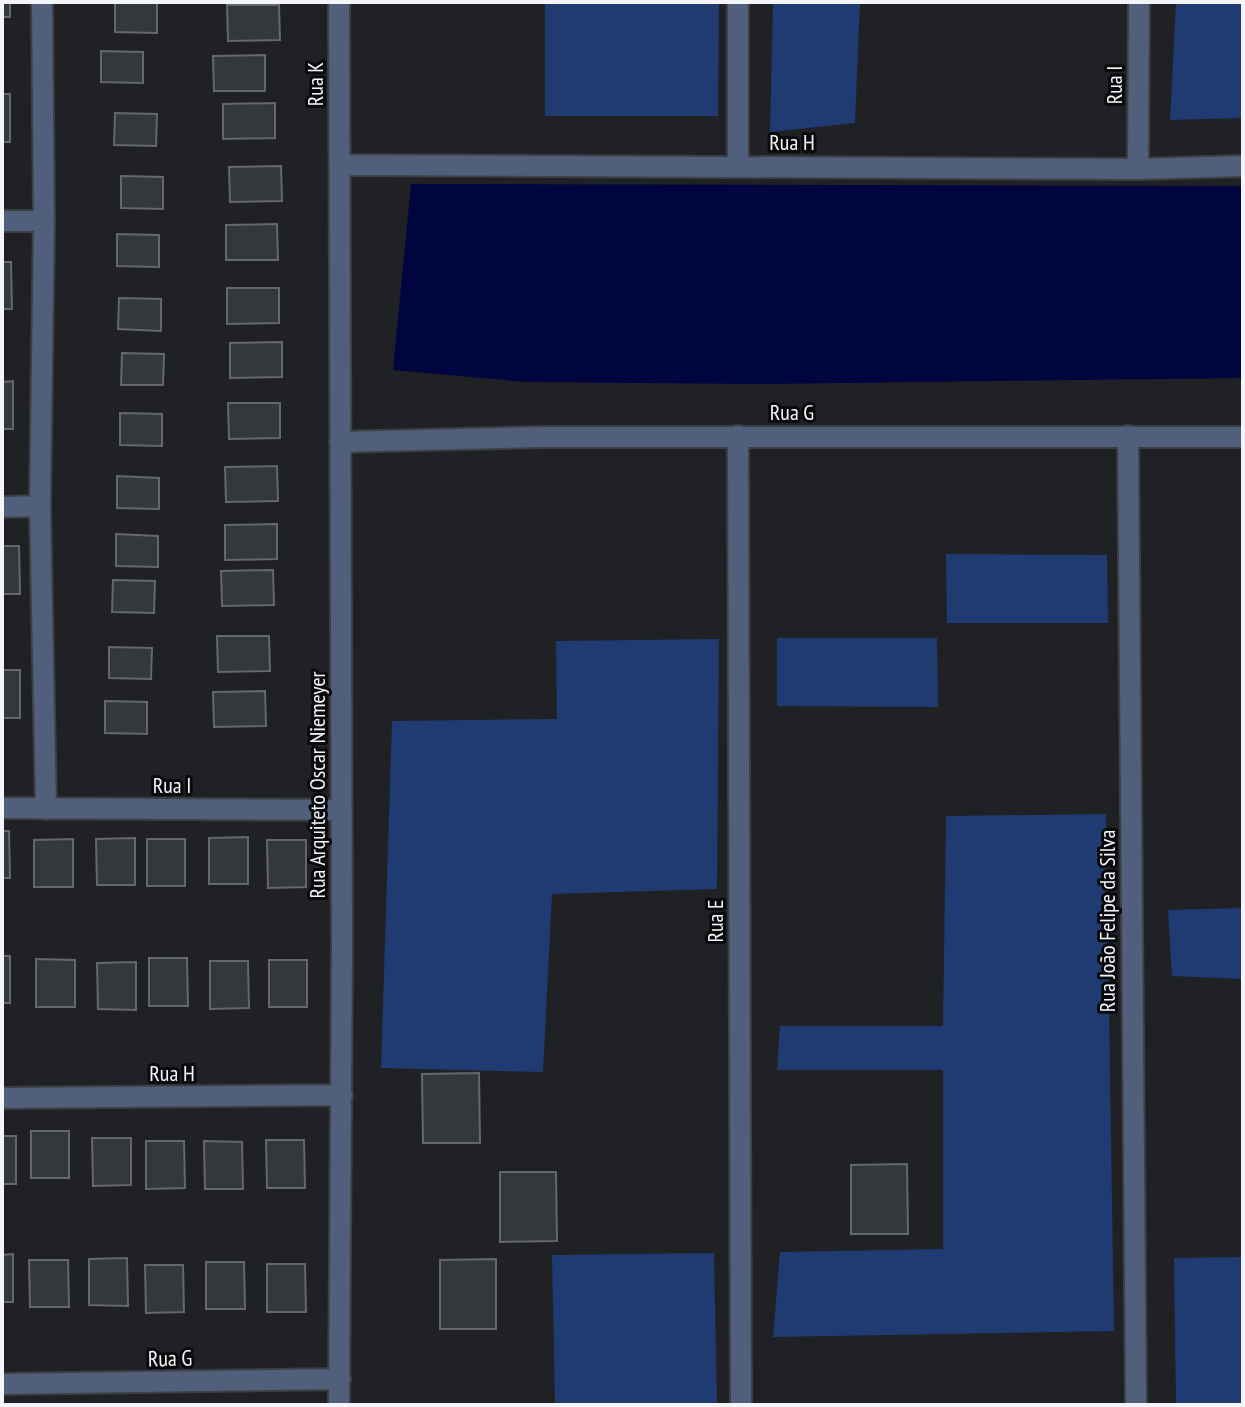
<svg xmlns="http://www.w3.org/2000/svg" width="1245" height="1407" viewBox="0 0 1245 1407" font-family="'PT Sans Narrow',sans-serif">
	<rect width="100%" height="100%" fill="#1f2125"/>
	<path fill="#203b72" d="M545,2H719L718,116H545Z
		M773,2H860L855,123L770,132Z
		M1176,2H1243V118L1170,120Z
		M946,554L1107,555L1108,623H947Z
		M777,638H937L938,707L777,706Z
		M719,639L717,889L552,894L543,1072L381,1068L392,721L557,719L556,641Z
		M1106,814L1114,1331L773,1337L780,1252L943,1249V1070H777L780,1026H943L946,816Z
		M1243,908V979L1172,976L1168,910Z
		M714,1253L717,1405H555L552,1255Z
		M1243,1257V1405H1176L1174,1258Z"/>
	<path fill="#00043f" d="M411,184L1243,186V378L761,384L526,382L393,370Z"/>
	<path fill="#34373b" stroke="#64676c" stroke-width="2" d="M2,2H10V17H2Z
		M115,2H157V33L115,32Z
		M227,5H279L280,40L228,41Z
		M101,51L143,52V83L101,82Z
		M265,55V91H214L213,56Z
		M2,94H10V142H2Z
		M275,103V138L223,139V104Z
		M115,113L157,114L156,146L114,145Z
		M281,166L282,201L230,202L229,167Z
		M121,176L163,177V209L121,208Z
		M277,224L278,260H226V225Z
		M117,234L159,235V267L117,266Z
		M2,262H11L12,309H2Z
		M227,288H279V323L227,324Z
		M119,298L161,299V331L118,329Z
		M282,342V377L230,378V343Z
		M122,353L164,354L163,385H121Z
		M13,381V429H2V382Z
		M228,403H280V438L229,439Z
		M120,413L162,414V446L120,445Z
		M277,466L278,501L226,502L225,467Z
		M117,476L159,478V509L117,508Z
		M277,524V559L225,560V525Z
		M116,534L158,536V567L116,566Z
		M2,546H19L20,594H2Z
		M273,570L274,605L222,606L221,571Z
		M113,580L155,581L154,613L112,612Z
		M217,636H269L270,671L218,672Z
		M109,647L152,648L151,679L109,678Z
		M2,670H20V718H2Z
		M265,691L266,726L214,727L213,692Z
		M105,701L147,702V734L105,733Z
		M2,831H9L10,878H2Z
		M248,837V884H209V838Z
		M135,838V885H97L96,839Z
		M73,839V887H34V840Z
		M147,839H185V886H147Z
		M267,840H306V887L268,888Z
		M2,956H10V1003H2Z
		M149,958H187L188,1006H149Z
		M36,959L75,960V1007H36Z
		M269,960H307V1007H269Z
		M210,961H248L249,1008L210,1009Z
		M136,962V1010L98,1009L97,963Z
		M479,1073L480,1143H423L422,1074Z
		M31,1131H69V1178H31Z
		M2,1136H16V1184H2Z
		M92,1138H131V1185L93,1186Z
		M266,1140H304L305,1188H267Z
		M146,1141H184L185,1188L146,1189Z
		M204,1141L242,1142L243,1189H205Z
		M907,1164L908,1234H851V1165Z
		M500,1172H556L557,1241L500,1242Z
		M13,1254V1302H2V1255Z
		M127,1258L128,1306L89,1305V1259Z
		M496,1259V1329H440V1260Z
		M29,1260H68L69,1307H30Z
		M206,1262H244L245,1309H206Z
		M267,1264H305L306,1312H267Z
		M145,1265H183L184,1312L146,1313Z"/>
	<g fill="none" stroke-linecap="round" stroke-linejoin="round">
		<defs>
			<path id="minor" d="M42,2L44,221L40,506L46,809
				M339,2L342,946L339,1405
				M738,2V166
				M340,165L1138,169L1243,166
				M1138,169L1139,2
				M2,221H44
				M738,436L741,1405
				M1128,436L1136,1405
				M340,442L543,437H1243
				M2,507L40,506
				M2,808L341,810
				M2,1098L342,1095
				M2,1384L340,1379"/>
		</defs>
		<use href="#minor" stroke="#3d3f43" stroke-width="24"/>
		<use href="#minor" stroke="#505f7c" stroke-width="20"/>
	</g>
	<g text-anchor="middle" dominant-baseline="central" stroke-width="6" stroke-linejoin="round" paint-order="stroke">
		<g font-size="22" fill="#f3f5f8" stroke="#0a0a0c">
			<text transform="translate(315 84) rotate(-90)">Rua K</text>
			<text transform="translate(1114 85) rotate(-90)">Rua I</text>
			<text x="792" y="142">Rua H</text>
			<text x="792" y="412">Rua G</text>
			<text x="172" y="785">Rua I</text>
			<text transform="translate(317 785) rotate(-90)">Rua Arquiteto Oscar Niemeyer</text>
			<text transform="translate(715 921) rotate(-90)">Rua E</text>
			<text transform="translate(1107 921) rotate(-90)">Rua João Felipe da Silva</text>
			<text x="172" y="1073">Rua H</text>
			<text transform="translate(170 1358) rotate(-1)">Rua G</text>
		</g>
	</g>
	<rect width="1245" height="1407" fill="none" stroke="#f3f5f8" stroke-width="8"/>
</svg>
